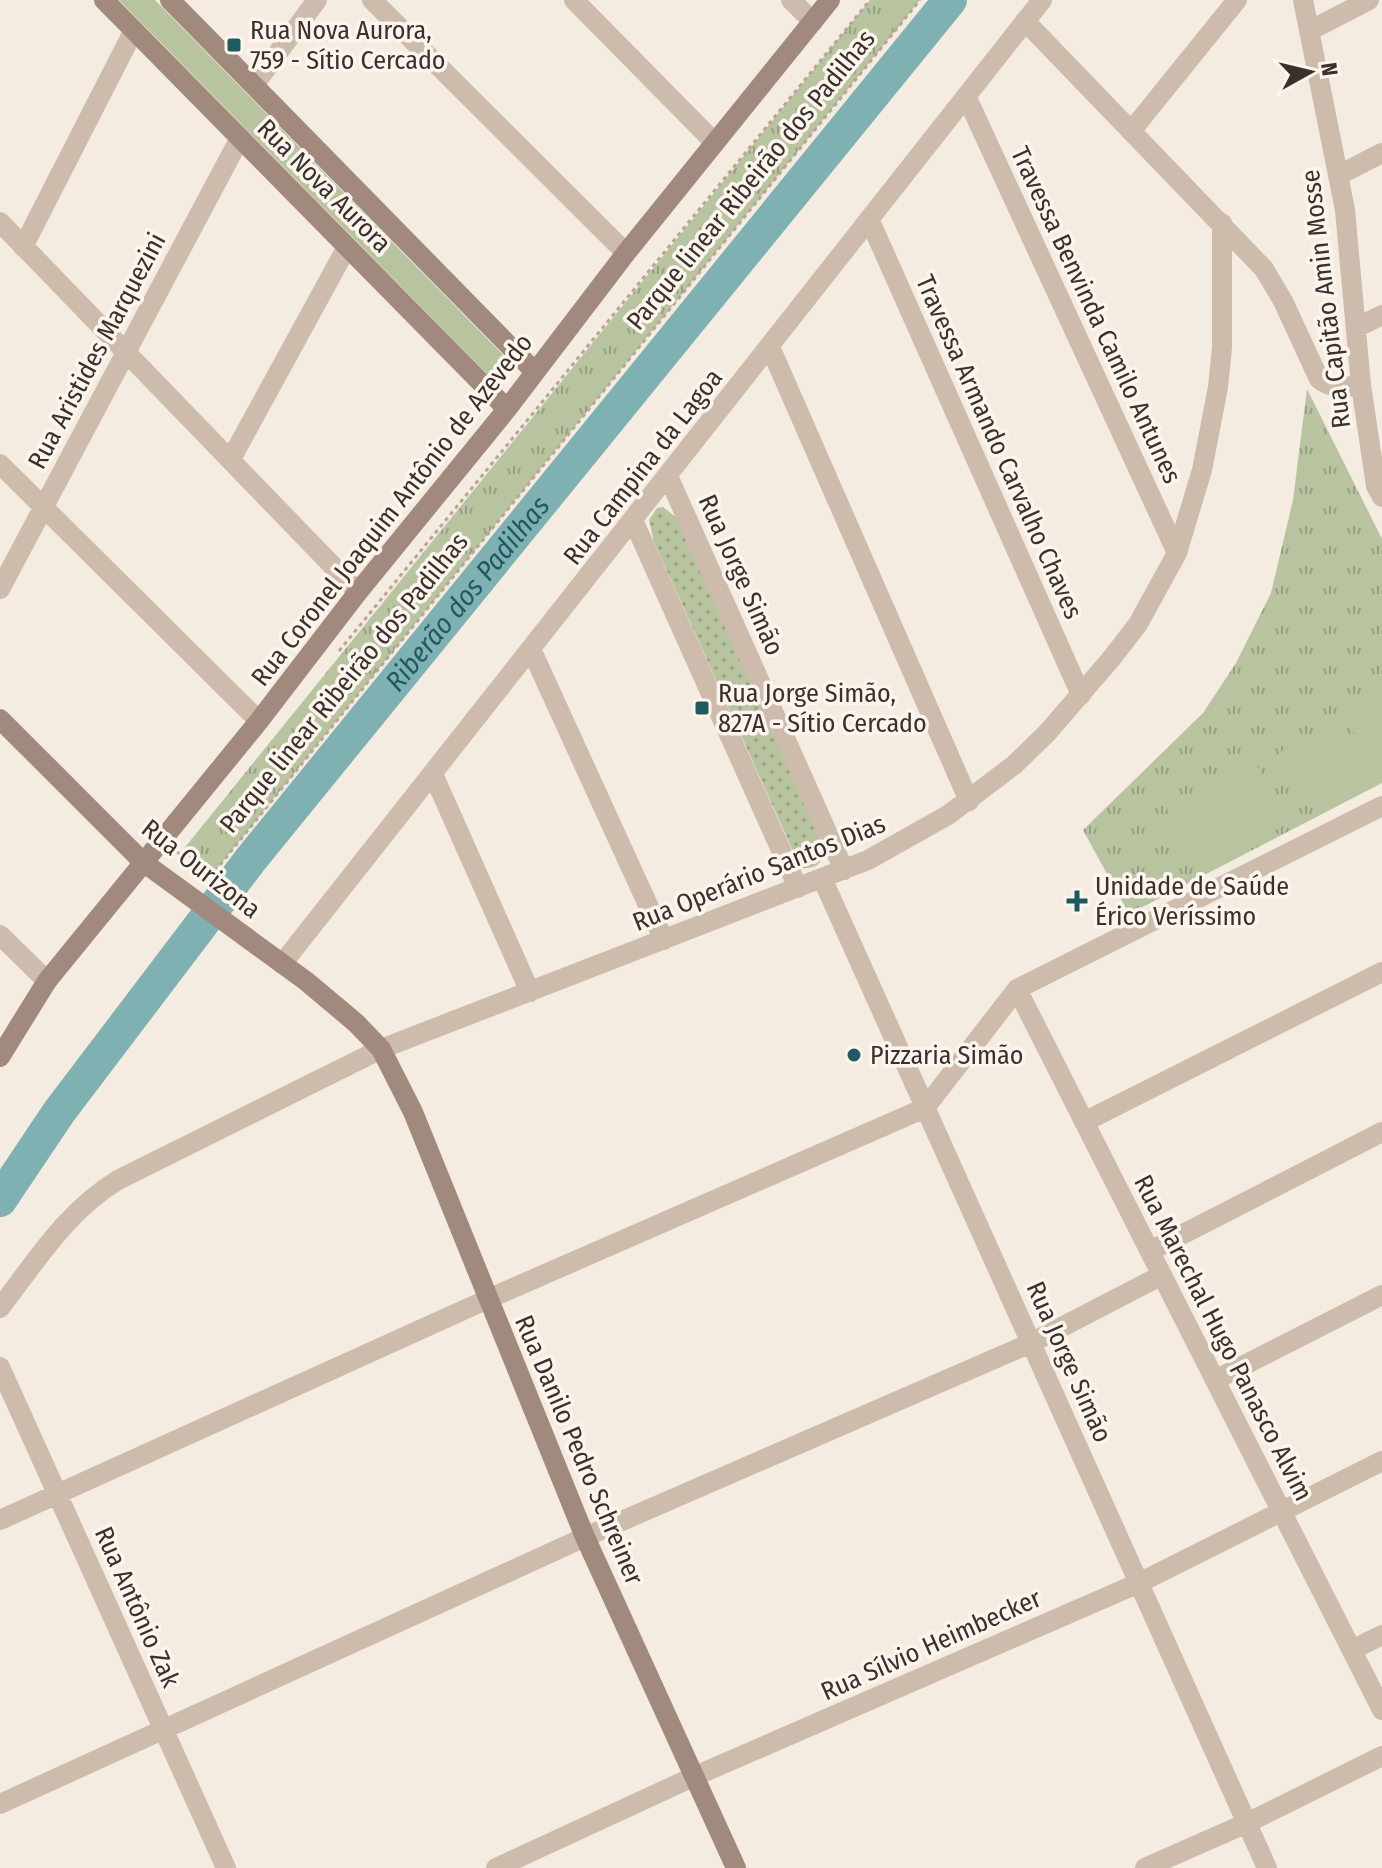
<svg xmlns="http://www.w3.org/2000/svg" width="1382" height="1868" viewBox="0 0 1382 1868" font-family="'Fira Sans Condensed',sans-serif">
	<defs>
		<pattern id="grass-dots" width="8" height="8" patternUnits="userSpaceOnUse" patternTransform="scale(2)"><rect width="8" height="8" fill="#b8c4a0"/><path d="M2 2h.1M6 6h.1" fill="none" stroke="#97a083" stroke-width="1.8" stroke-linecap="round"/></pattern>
		<pattern id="park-tufts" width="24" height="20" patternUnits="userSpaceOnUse" patternTransform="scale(2)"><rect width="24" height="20" fill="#b8c4a0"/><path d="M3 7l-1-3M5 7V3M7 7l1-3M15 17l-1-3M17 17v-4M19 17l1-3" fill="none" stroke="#97a083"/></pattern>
	</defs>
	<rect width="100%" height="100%" fill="#f4ebe1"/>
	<path fill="url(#grass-dots)" d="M663,507L677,518L822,844C824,860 820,869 803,868L798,862L654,542L649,520L657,508Z"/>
	<path fill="url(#park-tufts)" d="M870,0H920L211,876L182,851Z
		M1307,389L1382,539V783L1129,914L1083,830L1203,713L1236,663L1271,593L1293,500Z"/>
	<path fill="#b8c4a0" d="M119,0H155L508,360L495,382Z
		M1382,699V770L1375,774L1346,718Z
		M1341,721L1370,776L1308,808L1280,752Z
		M1256,763L1287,824L1198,870L1167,809Z"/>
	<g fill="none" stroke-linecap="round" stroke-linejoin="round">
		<path stroke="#7fb0b2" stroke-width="34" id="s1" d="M0,1200L59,1112L251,859L950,0"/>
		<path stroke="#b9a596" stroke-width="3" stroke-dasharray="4 4" stroke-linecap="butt" d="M339,651L870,0
			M177,852L211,876L920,0"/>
		<path stroke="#cdbbac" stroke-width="20" d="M372,0L626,253
			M574,0L714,142
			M791,0L813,22
			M1303,0L1345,210L1361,385L1376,486L1382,497
			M1025,21L1264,269L1283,301L1319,379C1331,390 1346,387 1361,385
			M1309,31L1369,0
			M254,85L317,0
			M967,98L1177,553
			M1132,130L1237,0
			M1339,175L1382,153
			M870,221L1081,695
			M0,222L358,592
			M23,247L134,30
			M1356,328L1382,315
			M770,347L969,801
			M231,459L347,247
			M0,464L259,721
			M668,476L844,870
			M633,520L798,888
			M0,589L240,138
			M531,649L664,940
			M433,774L530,992
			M822,878L1267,1868
			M0,935L47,981
			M282,964L1042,0
			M1017,989L1382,1710
			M1084,1122L1382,972
			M1150,1251L1382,1132
			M0,1308C36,1261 67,1211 118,1180L381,1049L868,860L948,815L1014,765L1047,733L1111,659L1138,624L1177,553L1202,470L1218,387L1222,347V223
			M0,1367L226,1868
			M1215,1380L1382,1295
			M0,1520L488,1299L925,1108L1017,989L1382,806
			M1352,1650L1382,1635
			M0,1804L585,1537L1031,1343L1162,1275
			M496,1868L693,1777L1139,1583L1382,1461
			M1145,1868L1247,1823L1382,1756"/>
		<path stroke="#a18a7d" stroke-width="20" d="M104,0L507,409
			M170,0L535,372
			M0,719L143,862L306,981L356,1023L381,1049L413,1112L585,1537L736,1868
			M0,1057L47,981L259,721L358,592L507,409L626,253L830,0"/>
	</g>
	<g fill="#1f5a5e" stroke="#fbf5ee" stroke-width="3">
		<rect x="226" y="37" width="16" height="16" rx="4"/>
		<rect x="694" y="700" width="16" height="16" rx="4"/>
		<path d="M1073 889h8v8h8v8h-8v8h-8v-8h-8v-8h8z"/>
		<circle cx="854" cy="1055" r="8"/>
	</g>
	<g text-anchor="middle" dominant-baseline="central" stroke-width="7" stroke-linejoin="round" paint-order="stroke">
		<g font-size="26" fill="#3b302b" stroke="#fbf5ee" text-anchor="start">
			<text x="250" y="30">Rua Nova Aurora,<tspan x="250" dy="30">759 - Sítio Cercado</tspan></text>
			<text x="718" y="693">Rua Jorge Simão,<tspan x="718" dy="30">827A - Sítio Cercado</tspan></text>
			<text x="1095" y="886">Unidade de Saúde<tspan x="1095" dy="30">Érico Veríssimo</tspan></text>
			<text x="870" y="1055">Pizzaria Simão</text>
		</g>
		<g font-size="26" fill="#3b302b" stroke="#fbf5ee">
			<text transform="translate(751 180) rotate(-51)">Parque linear Ribeirão dos Padilhas</text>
			<text transform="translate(324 186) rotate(45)">Rua Nova Aurora</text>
			<text transform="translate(1326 299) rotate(-97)">Rua Capitão Amin Mosse</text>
			<text transform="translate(1096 315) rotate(65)">Travessa Benvinda Camilo Antunes</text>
			<text transform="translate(97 351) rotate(-62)">Rua Aristides Marquezini</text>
			<text transform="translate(999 447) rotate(66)">Travessa Armando Carvalho Chaves</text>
			<text transform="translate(643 467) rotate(-52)">Rua Campina da Lagoa</text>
			<text transform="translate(392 510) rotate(-52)">Rua Coronel Joaquim Antônio de Azevedo</text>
			<text transform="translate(741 575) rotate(66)">Rua Jorge Simão</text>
			<text transform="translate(344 683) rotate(-51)">Parque linear Ribeirão dos Padilhas</text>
			<text transform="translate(201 869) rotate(38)">Rua Ourizona</text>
			<text transform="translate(759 873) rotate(-22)">Rua Operário Santos Dias</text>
			<text transform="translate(1223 1338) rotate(63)">Rua Marechal Hugo Panasco Alvim</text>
			<text transform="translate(1069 1362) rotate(66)">Rua Jorge Simão</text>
			<text transform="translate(579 1450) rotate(67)">Rua Danilo Pedro Schreiner</text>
			<text transform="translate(137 1607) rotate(66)">Rua Antônio Zak</text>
			<text transform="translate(931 1645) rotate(-24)">Rua Sílvio Heimbecker</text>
		</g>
		<g font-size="28" font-style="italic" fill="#1f5a5e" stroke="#fbf5ee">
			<text stroke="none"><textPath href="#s1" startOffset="766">Riberão dos Padilhas</textPath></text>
		</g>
	</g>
	<g transform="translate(1310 72) rotate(82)" stroke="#fbf5ee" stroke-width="6" paint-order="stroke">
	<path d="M0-6L14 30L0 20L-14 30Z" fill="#3b302b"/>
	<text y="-12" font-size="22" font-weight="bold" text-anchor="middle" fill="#3b302b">N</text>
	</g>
</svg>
